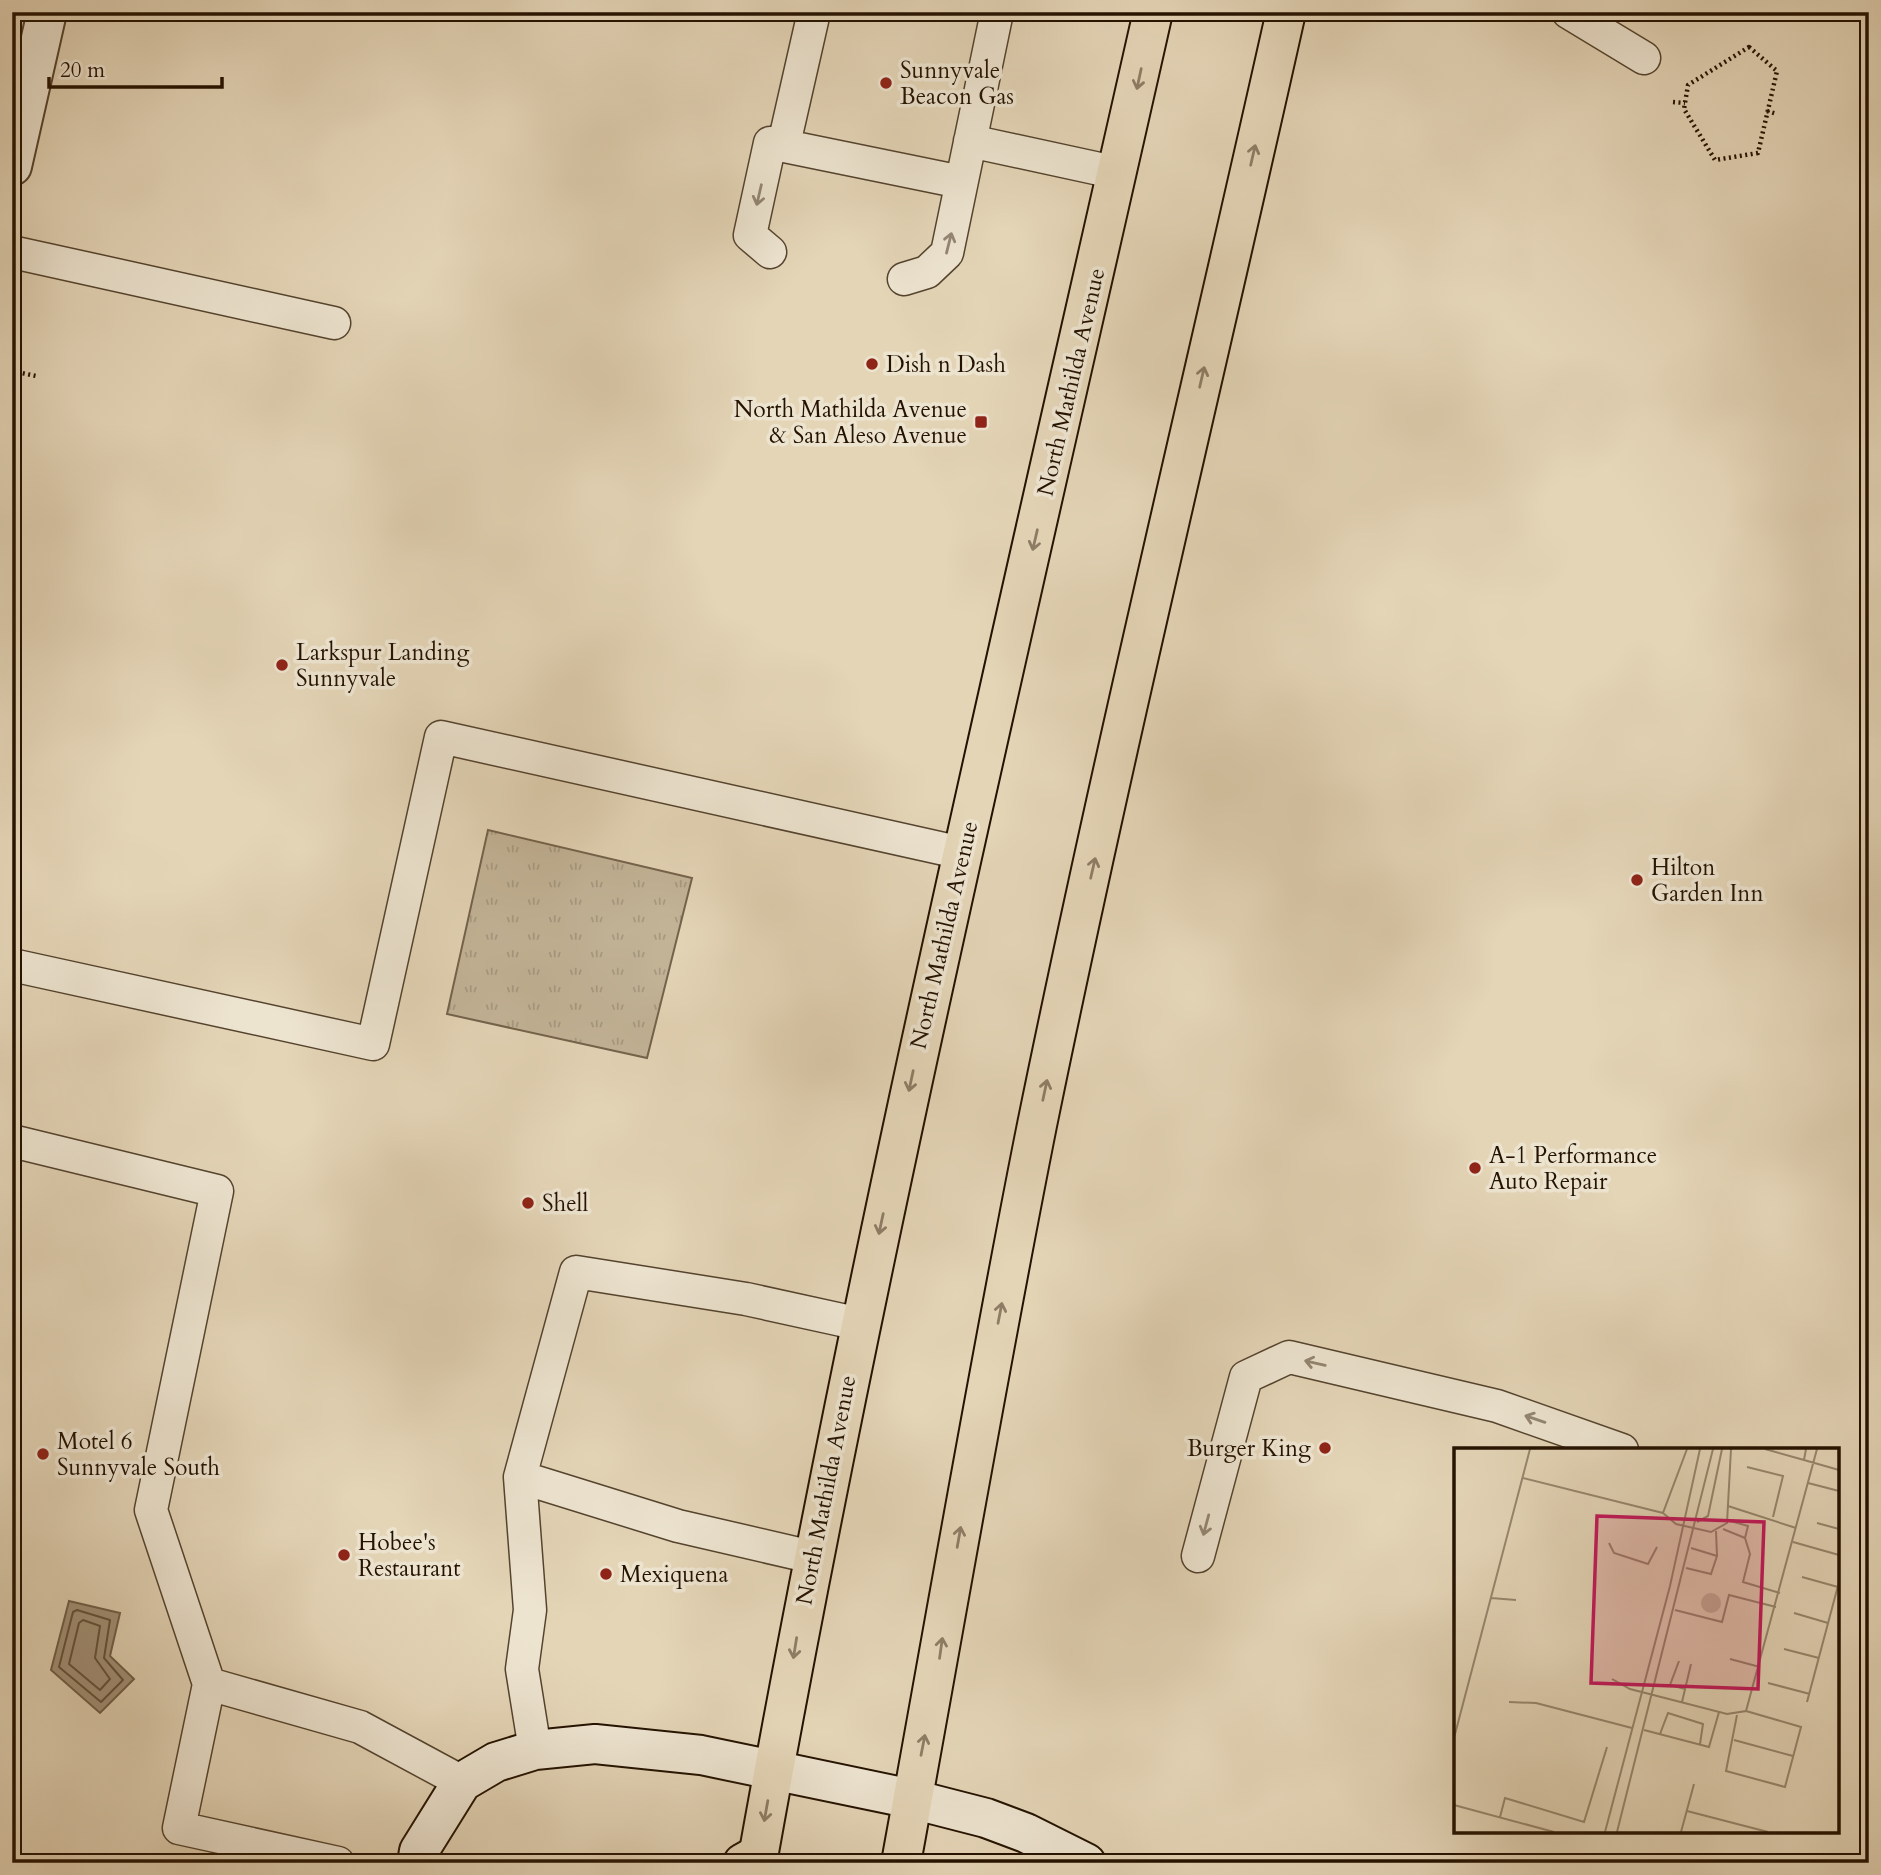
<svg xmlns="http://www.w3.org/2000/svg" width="1881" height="1875" viewBox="0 0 1881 1875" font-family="Cardo,serif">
	<defs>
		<pattern id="grass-tufts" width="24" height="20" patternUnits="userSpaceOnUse" patternTransform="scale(1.75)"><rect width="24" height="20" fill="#c3b498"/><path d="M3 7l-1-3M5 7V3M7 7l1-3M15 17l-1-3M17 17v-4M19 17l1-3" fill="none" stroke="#a79a81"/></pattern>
	</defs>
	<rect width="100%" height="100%" fill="#e4d5b7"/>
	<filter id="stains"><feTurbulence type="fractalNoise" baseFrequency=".00286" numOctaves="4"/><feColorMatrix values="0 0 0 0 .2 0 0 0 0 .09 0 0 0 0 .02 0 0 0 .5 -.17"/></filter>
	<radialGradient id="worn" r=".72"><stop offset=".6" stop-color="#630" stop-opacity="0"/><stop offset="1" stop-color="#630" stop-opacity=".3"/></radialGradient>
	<path fill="url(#grass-tufts)" stroke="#74634c" stroke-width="2" d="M488,830L692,878L647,1058L447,1014Z"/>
	<path fill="#a39379" stroke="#705f49" stroke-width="2" d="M69,1601L120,1613L110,1656L134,1679L100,1713L51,1670Z"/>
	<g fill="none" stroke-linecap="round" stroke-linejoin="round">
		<path stroke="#64523c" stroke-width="2" d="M77,1610L110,1620L104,1658L123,1680L101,1702L59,1667L73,1612Z
			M83,1620L100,1626L95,1658L110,1679L100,1690L69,1664L79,1623Z"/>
		<defs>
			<path id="lane" d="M1568,12L1644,58
				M970,141L1118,173
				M784,144L814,12
				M12,252L334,323
				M770,252L750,235L770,143L961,182
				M904,279L927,272L947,253L997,12
				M12,965L373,1044L441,737L962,853
				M12,1141L217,1191L151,1510L209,1684L179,1828L338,1863
				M520,1477L530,1610L522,1669L535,1750
				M1198,1556L1246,1377L1289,1357L1497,1406L1622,1450
				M812,1557L678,1526L520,1477L576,1272L746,1299L860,1324
				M209,1684L360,1727L462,1782"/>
			<path id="street" d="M12,166L47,12"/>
			<path id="secondary" d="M417,1863L419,1851L462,1782L496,1762L535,1750L595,1744L701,1755L912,1799L986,1818L1026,1833L1086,1863"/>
			<path id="primary" d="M757,1863C868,1241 1014,628 1153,12
				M901,1863C946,1617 988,1370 1037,1125C1113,753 1203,383 1286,12"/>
			<path id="highway" d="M743,1863L759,1854"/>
		</defs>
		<use href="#lane" stroke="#54432e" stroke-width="35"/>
		<use href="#street" stroke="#54432e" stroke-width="42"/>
		<use href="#secondary" stroke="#241200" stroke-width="42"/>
		<use href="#primary" stroke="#241200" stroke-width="42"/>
		<use href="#highway" stroke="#241200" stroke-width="42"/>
		<path stroke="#241200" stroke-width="4.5" stroke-dasharray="2 3.5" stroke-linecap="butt" d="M1749,47L1777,71L1758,153L1715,160L1684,109L1688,85Z
			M1673,102L1685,103
			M1767,111L1777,114
			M12,371L36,376"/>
		<use href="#lane" stroke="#ede4d0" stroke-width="32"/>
		<use href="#street" stroke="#ede4d0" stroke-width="38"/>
		<use href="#secondary" stroke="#ede4d0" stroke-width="38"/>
		<use href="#primary" stroke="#e4d5b7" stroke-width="38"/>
		<use href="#highway" stroke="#e4d5b7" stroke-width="38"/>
	</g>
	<defs><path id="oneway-shaft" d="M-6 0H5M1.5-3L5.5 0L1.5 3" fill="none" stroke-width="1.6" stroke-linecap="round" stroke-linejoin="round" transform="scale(1.75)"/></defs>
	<g stroke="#8e7d65">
		<use href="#oneway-shaft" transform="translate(1139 79) rotate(102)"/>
		<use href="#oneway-shaft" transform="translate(1253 155) rotate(-77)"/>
		<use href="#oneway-shaft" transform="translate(1202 377) rotate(-77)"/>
		<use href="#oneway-shaft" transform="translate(1035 540) rotate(103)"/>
		<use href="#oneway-shaft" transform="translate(1093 868) rotate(-77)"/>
		<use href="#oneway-shaft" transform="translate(911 1081) rotate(102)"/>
		<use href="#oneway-shaft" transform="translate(1045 1090) rotate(-78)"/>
		<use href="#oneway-shaft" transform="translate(881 1224) rotate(102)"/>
		<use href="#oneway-shaft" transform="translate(1000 1313) rotate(-79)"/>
		<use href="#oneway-shaft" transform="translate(959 1537) rotate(-80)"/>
		<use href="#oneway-shaft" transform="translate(795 1648) rotate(99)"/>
		<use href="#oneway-shaft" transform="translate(941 1648) rotate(-82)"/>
		<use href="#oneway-shaft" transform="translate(923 1745) rotate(-79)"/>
		<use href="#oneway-shaft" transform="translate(766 1811) rotate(100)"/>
	</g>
	<g stroke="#938672">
		<use href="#oneway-shaft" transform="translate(759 195) rotate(103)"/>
		<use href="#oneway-shaft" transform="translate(949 243) rotate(-76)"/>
		<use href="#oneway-shaft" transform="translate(1315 1363) rotate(-167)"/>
		<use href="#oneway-shaft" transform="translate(1535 1419) rotate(-161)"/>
		<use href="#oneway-shaft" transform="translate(1206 1525) rotate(105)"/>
	</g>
	<g fill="#8f2418" stroke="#ede4d0" stroke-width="2.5">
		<circle cx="886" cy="83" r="7"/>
		<circle cx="872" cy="364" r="7"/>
		<rect x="974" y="415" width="14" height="14" rx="3.5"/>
		<circle cx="282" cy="665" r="7"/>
		<circle cx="1637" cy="880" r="7"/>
		<circle cx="1475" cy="1168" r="7"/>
		<circle cx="528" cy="1203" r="7"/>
		<circle cx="1325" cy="1448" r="7"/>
		<circle cx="43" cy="1454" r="7"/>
		<circle cx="344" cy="1555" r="7"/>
		<circle cx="606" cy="1574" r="7"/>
	</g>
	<g text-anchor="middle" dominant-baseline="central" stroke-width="7" stroke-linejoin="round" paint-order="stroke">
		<g font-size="23" fill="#241200" stroke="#ede4d0" text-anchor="start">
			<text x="900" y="70">Sunnyvale<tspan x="900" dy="26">Beacon Gas</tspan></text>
			<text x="886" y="364">Dish n Dash</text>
			<text x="967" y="409" text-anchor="end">North Mathilda Avenue<tspan x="967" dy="26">&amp; San Aleso Avenue</tspan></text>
			<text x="296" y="652">Larkspur Landing<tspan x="296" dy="26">Sunnyvale</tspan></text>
			<text x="1651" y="867">Hilton<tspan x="1651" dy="26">Garden Inn</tspan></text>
			<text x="1489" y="1155">A-1 Performance<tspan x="1489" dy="26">Auto Repair</tspan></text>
			<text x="542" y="1203">Shell</text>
			<text x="57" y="1441">Motel 6<tspan x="57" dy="26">Sunnyvale South</tspan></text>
			<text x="1311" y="1448" text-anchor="end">Burger King</text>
			<text x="358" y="1542">Hobee's<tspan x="358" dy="26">Restaurant</tspan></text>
			<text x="620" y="1574">Mexiquena</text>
		</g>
		<g font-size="23" fill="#241200" stroke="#ede4d0">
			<text transform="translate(1071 382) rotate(-77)">North Mathilda Avenue</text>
			<text transform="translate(944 935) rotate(-77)">North Mathilda Avenue</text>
			<text transform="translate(826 1490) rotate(-79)">North Mathilda Avenue</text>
		</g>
	</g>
	<g transform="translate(1454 1448)">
		<rect width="385" height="385" fill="#e4d5b7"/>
		<path d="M247 155a10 10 0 1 1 20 0a10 10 0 1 1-20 0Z" fill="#c3b498"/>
		<path fill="none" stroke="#97876e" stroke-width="2" d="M233,1L209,65L222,76L257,84L273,75L277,1M311,1L350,12M352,1L350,12L385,22M293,19L329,28L319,69M69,30L209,65M354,35L385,43M274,58L342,80M273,72L294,78L291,90L296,106L289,134L326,145M243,74L254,68L268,1M363,75L385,81M269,81L291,90M262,83L263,108M339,94L385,107M155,95L160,105L194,116L203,99M232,120L257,126L263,108L237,100M348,129L384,139M37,150L62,152M221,162L268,174L275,147L322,159M340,165L374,175M330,201L365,210M276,211L306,219M225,213L216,237L231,241M158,231L176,241L273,266L292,263L363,1M314,235L356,246M55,254L82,255L178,280M228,254L237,216M353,254L385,134M283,267L272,323L331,339L347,279L292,263M190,282L255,299L265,264M206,286L214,265L249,276L246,296M0,290L76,1M280,292L339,308M0,357L100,384M233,363L314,384M46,369L51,350L130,374L153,299M151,384L216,138L246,1M163,384L259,1M227,384L240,336"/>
		<path fill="#c2185b" fill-opacity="0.15" stroke="#c2185b" stroke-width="3.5" d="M143,68L310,74L304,241L137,235Z"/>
		<rect width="385" height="385" fill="none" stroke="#241200" stroke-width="3.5"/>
	</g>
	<rect width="1881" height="1875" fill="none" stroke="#e4d5b7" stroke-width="42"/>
	<rect x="14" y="14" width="1853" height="1847" fill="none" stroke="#241200" stroke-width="3.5"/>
	<rect x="21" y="21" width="1839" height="1833" fill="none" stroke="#241200" stroke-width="2"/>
	<path d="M49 77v10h173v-10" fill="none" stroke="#241200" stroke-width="3.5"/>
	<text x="60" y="77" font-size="21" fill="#241200" stroke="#ede4d0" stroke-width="5" paint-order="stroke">20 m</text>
	<rect width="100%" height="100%" filter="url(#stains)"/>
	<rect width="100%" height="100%" fill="url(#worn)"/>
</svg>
